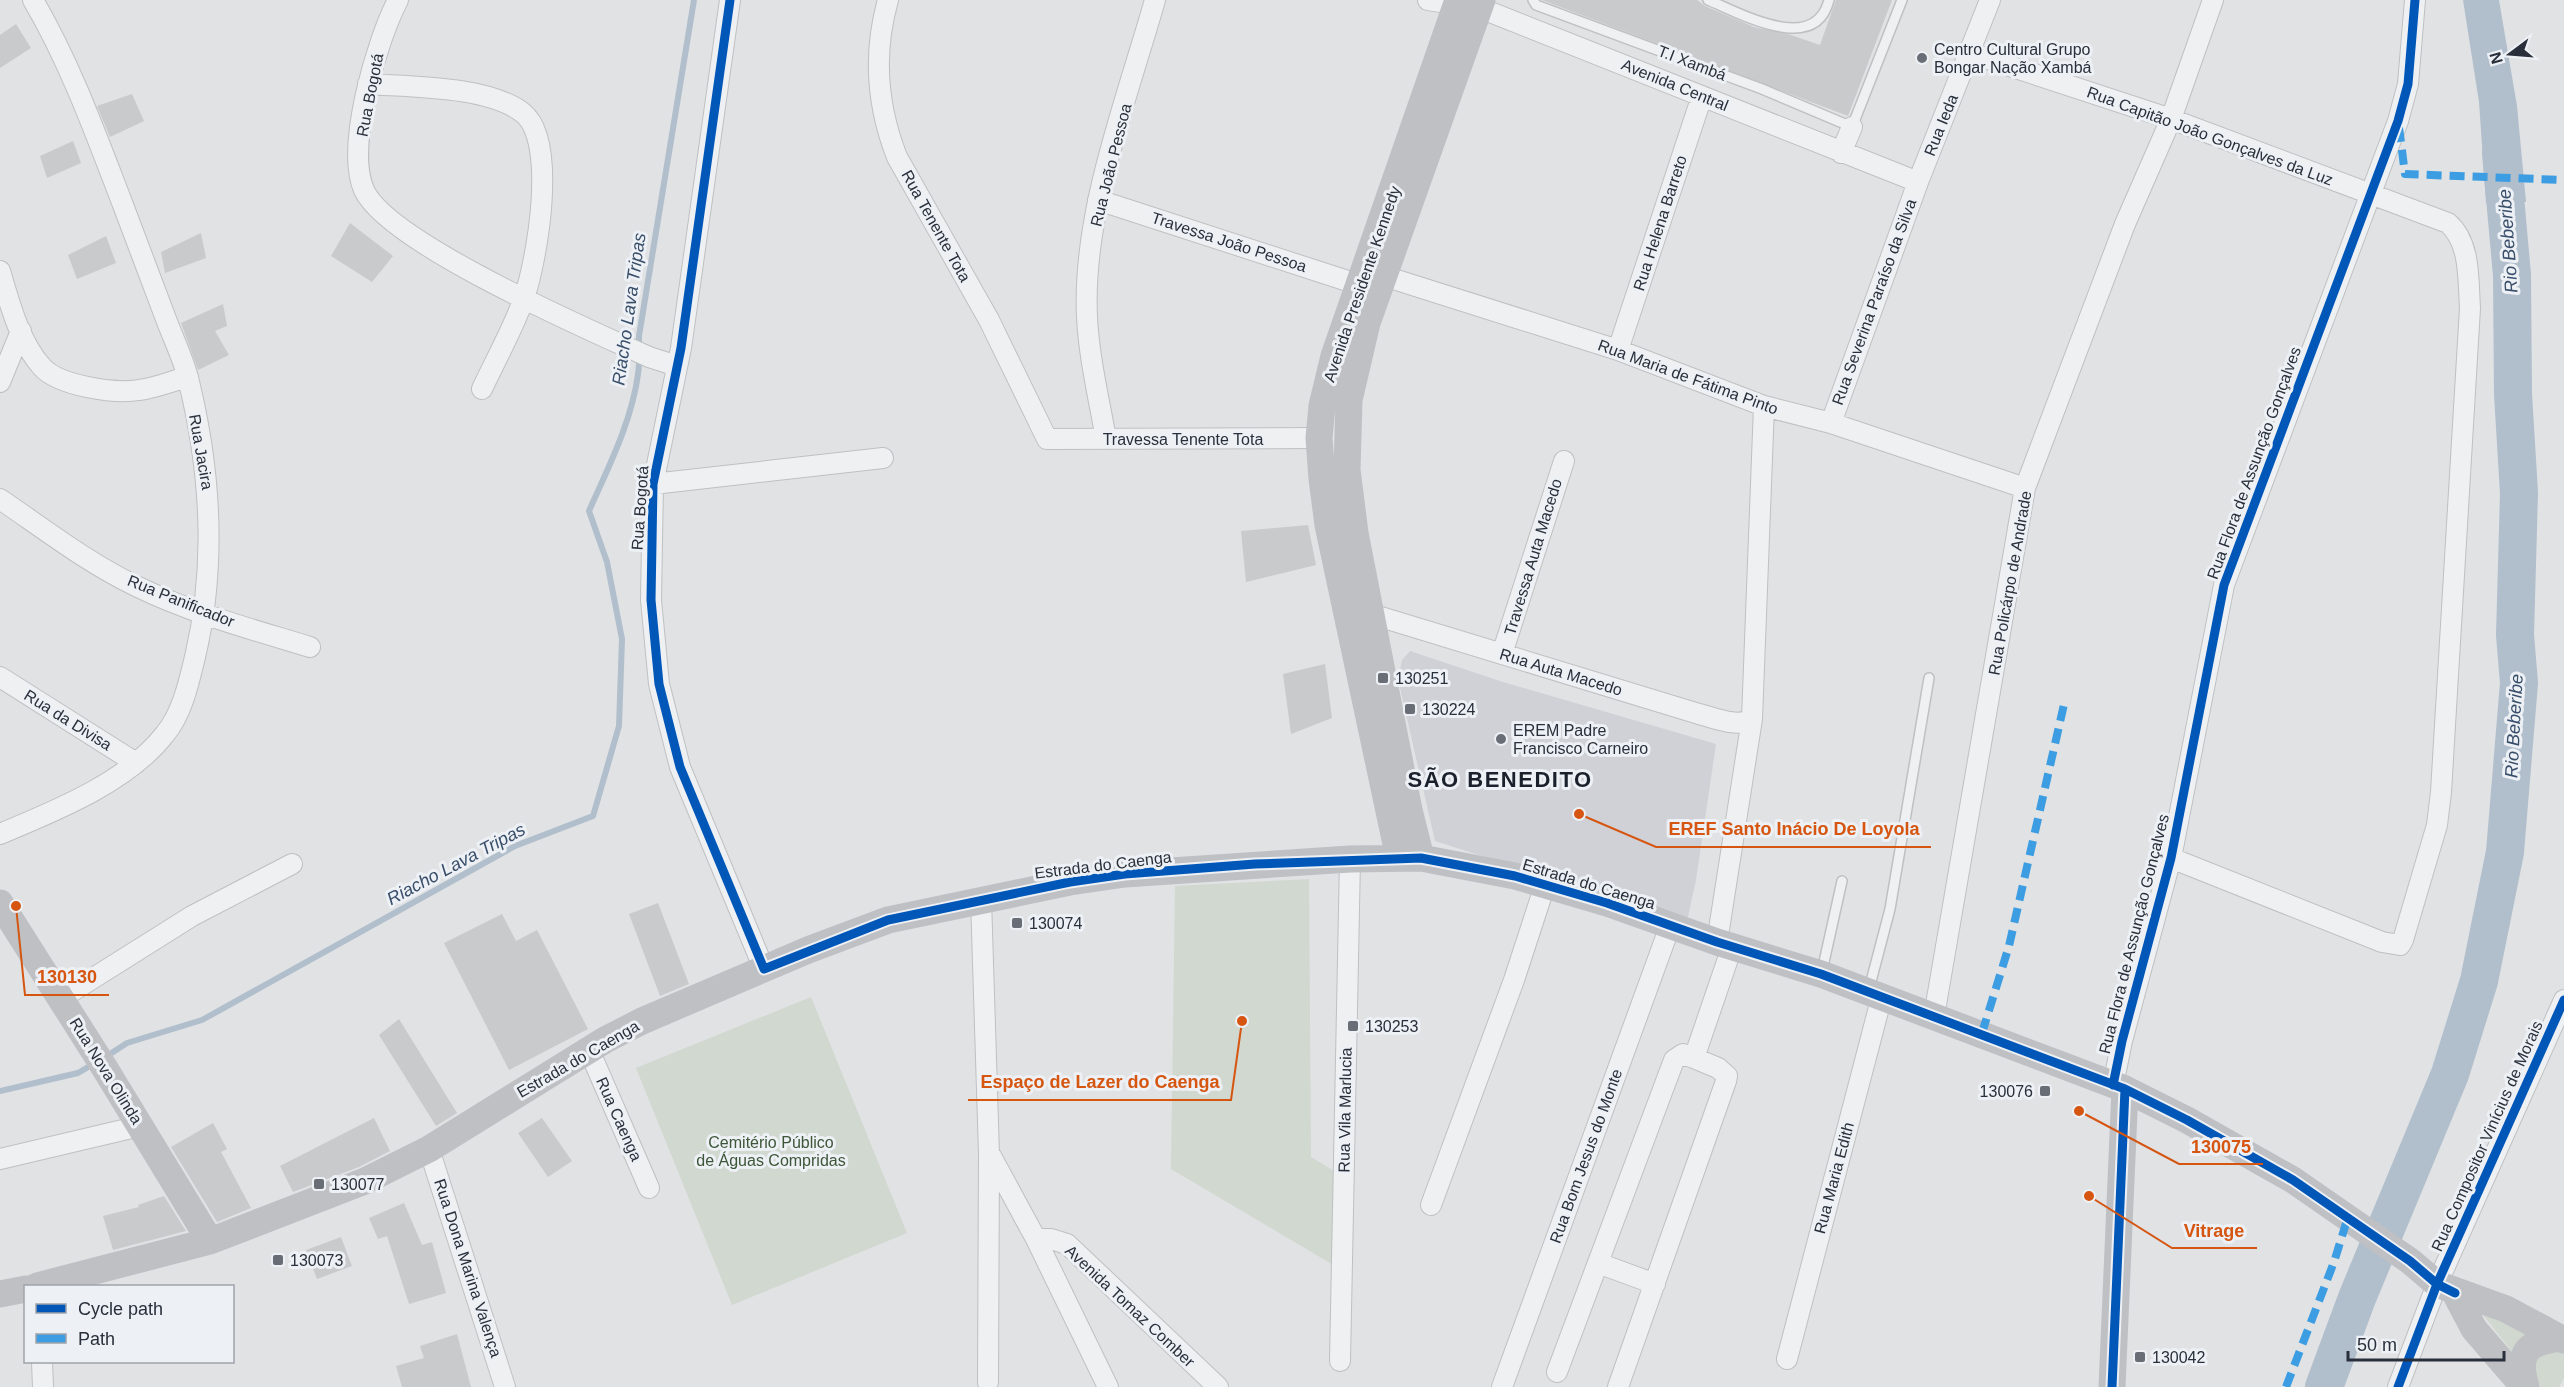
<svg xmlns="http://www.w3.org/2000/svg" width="2564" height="1387" viewBox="0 0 2564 1387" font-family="Arial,sans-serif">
	<rect width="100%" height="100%" fill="#e0e2e4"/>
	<path fill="#cfd1d7" d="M1410,651L1503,682L1716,744L1696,880L1687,921L1435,841L1398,679L1402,660Z"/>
	<path fill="#d1d8d0" d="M1309,879L1311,1157L1337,1173L1335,1266L1171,1169L1175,886Z
		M811,997L907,1233L732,1305L636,1068Z
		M2479,1310L2564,1352V1378L2559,1387H2540Z"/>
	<path fill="#b1becc" d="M2463,0H2499L2517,106L2526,202L2486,203L2479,102Z"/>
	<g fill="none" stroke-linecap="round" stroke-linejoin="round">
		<path stroke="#b1becc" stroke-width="6" d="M107,1056L127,1043L202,1020L515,846L593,816L619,726L622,639L607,562L589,511C608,468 632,421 638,374C640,362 639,348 639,336L694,0
			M0,1091L78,1073L95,1063"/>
		<path stroke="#b1becc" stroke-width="38" d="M2324,1387L2357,1298L2450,1074L2479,981L2505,852L2519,683L2515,635L2519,493L2513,394L2512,275L2501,153"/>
	</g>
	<path fill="#c8cacc" d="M1542,0H1697L1705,6L1754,27L1791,35L1820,45L1836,0H1892L1848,116Z
		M16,24L31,48L0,68V35Z
		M132,94L144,121L110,137L97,106Z
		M73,141L81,163L47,178L40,156Z
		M350,223L393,256L372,282L331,256Z
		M201,233L206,258L165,273L161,252Z
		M106,236L116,263L77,279L68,255Z
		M223,304L227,326L215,331L229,355L198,370L181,323Z
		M1308,525L1316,565L1246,582L1241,531Z
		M1325,664L1332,718L1291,734L1283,674Z
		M658,903L689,984L660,996L629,914Z
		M502,914L516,941L537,930L588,1029L509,1070L444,943Z
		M399,1019L457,1113L436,1126L379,1035Z
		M374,1118L390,1151L359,1167L293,1192L280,1166Z
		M542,1118L572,1161L548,1177L518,1133Z
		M213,1123L227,1149L221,1152L251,1208L217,1222L171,1147Z
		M164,1196L186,1231L113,1250L103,1216L139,1207L138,1205Z
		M404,1203L422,1245L432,1242L446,1293L409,1304L387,1236L378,1239L369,1218Z
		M341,1237L352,1266L317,1279L306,1250Z
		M457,1334L471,1387H402L396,1366L424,1358L420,1346Z"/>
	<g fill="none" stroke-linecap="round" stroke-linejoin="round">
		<defs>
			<path id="lane" d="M1533,0L1536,5L1762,89L1852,127L1902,0
				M1708,0C1740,13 1815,56 1829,0
				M1822,971L1842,881
				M1869,989L1890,909L1929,678"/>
			<path id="street" d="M398,0C377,40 345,147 364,190C388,243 590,330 649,357L677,366
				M730,0L681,348L653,484L651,600L659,684L680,767L764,969
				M888,0C873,53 877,106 897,157L989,320L1047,439L1319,438
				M1428,0L1480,8L1918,182
				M1970,53L2171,119L2448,223C2471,243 2468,280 2470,308L2441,792L2437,825L2403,940L2400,945L2382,942L2171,858
				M368,84C411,87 489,86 523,113C558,141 537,260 524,298C513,329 496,359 482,389
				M1841,153L1852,127
				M1098,200L1360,285
				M0,271C10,304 19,341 42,367C59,386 115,394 139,390C155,388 172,381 188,377
				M1384,276L1618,350L1764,406L1831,423L2025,488
				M1618,350L1702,96
				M0,382L21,331
				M1831,423L1918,182L1990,0
				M1106,439C1099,399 1089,358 1087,317C1082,213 1127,99 1155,0
				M653,484L883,458
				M0,499C44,529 88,563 136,586C191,613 251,629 310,647
				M1371,614L1699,714C1715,718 1737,728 1752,719L1764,406
				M1502,654L1564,461
				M0,677L136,763
				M0,834C55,811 128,782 165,734C182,714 189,682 195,657C217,564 211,471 188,378C183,358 173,338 166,319C152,281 137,243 123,205C96,135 71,65 33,0
				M981,899L989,1154L988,1382
				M1717,942L1752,719
				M60,999L192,916L292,864
				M1934,1016L2025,488L2125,224L2171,119L2213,0
				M589,1050L649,1188
				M2113,1085L2122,1041L2171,858L2224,585L2398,121L2408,84L2415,0
				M429,1149L505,1387
				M991,1156L1036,1239L1108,1387
				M0,1159L140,1126
				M1431,1205L1514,980L1545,885
				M1036,1239H1051L1067,1244L1218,1387
				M1598,1263L1655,1284
				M1787,1359L1882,996
				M1340,1361L1350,859
				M42,1362L43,1387
				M1557,1372L1674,1060L1683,1054L1694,1058
				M1502,1387L1670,926
				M1618,1387L1726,1081L1727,1076L1718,1068L1694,1058L1732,947
				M2398,1387L2437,1284L2564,1000"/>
		</defs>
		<use href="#lane" stroke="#bec0c2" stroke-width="12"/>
		<use href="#street" stroke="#bec0c2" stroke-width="22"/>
		<use href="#lane" stroke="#eff0f1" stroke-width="9"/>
		<use href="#street" stroke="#eff0f1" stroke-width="20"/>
		<path stroke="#bec0c4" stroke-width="27" d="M1399,858L1328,525L1322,479L1319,438L1322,406L1334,356L1458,0
			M1421,858L1409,810L1355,533L1347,470L1349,400L1367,323L1482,0
			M0,903L104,1067L210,1241
			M37,1286L210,1241L365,1181L429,1149L605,1040L642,1021L808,950L888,920L1070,882L1125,874L1350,859L1421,858L1515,876L1607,903L1717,942L1821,974L2125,1089L2187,1120L2293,1180L2410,1261L2437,1284L2506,1309L2564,1340
			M2455,1293L2474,1329L2524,1387
			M0,1294L26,1289
			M2112,1387L2125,1089
			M2526,1387C2516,1352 2527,1342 2561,1338"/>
		<path stroke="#3d9de2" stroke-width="8" stroke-dasharray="15 8" stroke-linecap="butt" d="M2399,127L2405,174L2564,180
			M1982,1033L2009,946L2065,700
			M2286,1387L2334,1262L2348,1217"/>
		<defs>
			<path id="cycleway" d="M730,0L681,348L653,484L651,600L659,684L680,767L764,969L888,920L1070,882L1125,874L1255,864L1421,858L1515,876L1607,903L1717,942L1821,974L2125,1089L2187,1120L2293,1180L2410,1261L2437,1284L2455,1293
				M2113,1085L2122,1041L2171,858L2224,585L2398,121L2408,84L2415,0
				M2112,1387L2125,1089
				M2398,1387L2437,1284L2564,1000"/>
		</defs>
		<use href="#cycleway" stroke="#edf0f4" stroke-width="13"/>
		<use href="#cycleway" stroke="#0057b8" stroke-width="9"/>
	</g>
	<g fill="#696e76" stroke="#edf0f4" stroke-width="2">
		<circle cx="1922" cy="58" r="6"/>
		<rect x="1377" y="672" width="12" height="12" rx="3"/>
		<rect x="1404" y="703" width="12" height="12" rx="3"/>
		<circle cx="1501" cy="739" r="6"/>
		<rect x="1011" y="917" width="12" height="12" rx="3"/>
		<rect x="1347" y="1020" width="12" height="12" rx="3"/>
		<rect x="2039" y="1085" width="12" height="12" rx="3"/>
		<rect x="313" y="1178" width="12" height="12" rx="3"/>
		<rect x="272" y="1254" width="12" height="12" rx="3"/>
		<rect x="2134" y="1351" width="12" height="12" rx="3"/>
	</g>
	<g text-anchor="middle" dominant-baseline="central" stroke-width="6" stroke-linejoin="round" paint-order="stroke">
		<g font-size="16" fill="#29303b" stroke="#edf0f4" text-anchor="start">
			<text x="1934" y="49">Centro Cultural Grupo<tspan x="1934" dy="18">Bongar Nação Xambá</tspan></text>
			<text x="1395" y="678">130251</text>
			<text x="1422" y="709">130224</text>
			<text x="1513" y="730">EREM Padre<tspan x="1513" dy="18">Francisco Carneiro</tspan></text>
			<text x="1029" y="923">130074</text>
			<text x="1365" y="1026">130253</text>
			<text x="2033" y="1091" text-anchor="end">130076</text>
			<text x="331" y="1184">130077</text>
			<text x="290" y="1260">130073</text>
			<text x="2152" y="1357">130042</text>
		</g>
		<g font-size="16" fill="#29303b" stroke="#edf0f4">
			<text transform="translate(1692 63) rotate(21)">T.I Xambá</text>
			<text transform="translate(1675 85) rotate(22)">Avenida Central</text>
			<text transform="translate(370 95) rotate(-79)">Rua Bogotá</text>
			<text transform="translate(1941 125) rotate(-68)">Rua Ieda</text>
			<text transform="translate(2210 136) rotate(20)">Rua Capitão João Gonçalves da Luz</text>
			<text transform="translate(1111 165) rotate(-76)">Rua João Pessoa</text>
			<text transform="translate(1660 223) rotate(-72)">Rua Helena Barreto</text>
			<text transform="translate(936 226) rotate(61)">Rua Tenente Tota</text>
			<text transform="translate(1229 242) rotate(18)">Travessa João Pessoa</text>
			<text transform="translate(1362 284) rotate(-71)">Avenida Presidente Kennedy</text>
			<text transform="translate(1874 302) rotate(-70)">Rua Severina Paraíso da Silva</text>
			<text transform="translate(1688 377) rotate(20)">Rua Maria de Fátima Pinto</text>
			<text x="1183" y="439">Travessa Tenente Tota</text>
			<text transform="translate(201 452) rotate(80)">Rua Jacira</text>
			<text transform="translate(2254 463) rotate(-70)">Rua Flora de Assunção Gonçalves</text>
			<text transform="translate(640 508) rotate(-86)">Rua Bogotá</text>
			<text transform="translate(1533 557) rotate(-73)">Travessa Auta Macedo</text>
			<text transform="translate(2010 583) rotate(-80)">Rua Policárpo de Andrade</text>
			<text transform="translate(181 601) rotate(22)">Rua Panificador</text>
			<text transform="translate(1561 672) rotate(17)">Rua Auta Macedo</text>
			<text transform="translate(68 720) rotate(32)">Rua da Divisa</text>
			<text transform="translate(1103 865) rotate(-7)">Estrada do Caenga</text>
			<text transform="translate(1589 884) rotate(17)">Estrada do Caenga</text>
			<text transform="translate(2134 934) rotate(-76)">Rua Flora de Assunção Gonçalves</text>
			<text transform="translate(578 1059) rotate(-30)">Estrada do Caenga</text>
			<text transform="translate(106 1071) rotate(58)">Rua Nova Olinda</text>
			<text transform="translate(1345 1110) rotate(-89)">Rua Vila Marlucia</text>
			<text transform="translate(619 1119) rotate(66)">Rua Caenga</text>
			<text transform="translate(2487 1136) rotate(-66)">Rua Compositor Vinícius de Morais</text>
			<text transform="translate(1586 1156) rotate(-70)">Rua Bom Jesus do Monte</text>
			<text transform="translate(1834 1178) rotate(-75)">Rua Maria Edith</text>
			<text transform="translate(468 1268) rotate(72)">Rua Dona Marina Valença</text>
			<text transform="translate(1130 1306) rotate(43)">Avenida Tomaz Comber</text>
		</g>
		<g font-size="16" fill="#3d5538" stroke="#edf0f4">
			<text x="771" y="1142">Cemitério Público<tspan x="771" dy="18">de Águas Compridas</tspan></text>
		</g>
		<g font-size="18" font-style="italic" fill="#384e6a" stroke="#edf0f4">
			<text transform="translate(2508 241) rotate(-94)">Rio Beberibe</text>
			<text transform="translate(629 309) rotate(-82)">Riacho Lava Tripas</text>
			<text transform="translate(2514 726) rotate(-87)">Rio Beberibe</text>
			<text transform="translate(456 864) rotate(-28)">Riacho Lava Tripas</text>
		</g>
		<g font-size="22" font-weight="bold" letter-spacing="1.5" fill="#1b212c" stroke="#edf0f4">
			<text x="1500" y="779">SÃO BENEDITO</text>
		</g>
	</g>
	<path fill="none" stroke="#d55511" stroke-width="2" d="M1579 814L1656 847H1931M16 906L25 995H109M1242 1021L1231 1100H968M2079 1111L2179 1164H2263M2089 1196L2172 1248H2257"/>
	<g fill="#d55511" stroke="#edf0f4" stroke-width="2">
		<circle cx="1579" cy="814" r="6"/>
		<circle cx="16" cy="906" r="6"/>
		<circle cx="1242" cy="1021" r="6"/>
		<circle cx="2079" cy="1111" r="6"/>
		<circle cx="2089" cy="1196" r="6"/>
	</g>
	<g font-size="18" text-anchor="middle" font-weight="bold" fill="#d55511" stroke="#edf0f4" stroke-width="6" stroke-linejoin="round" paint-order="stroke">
		<text x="1794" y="835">EREF Santo Inácio De Loyola</text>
		<text x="67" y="983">130130</text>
		<text x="1100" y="1088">Espaço de Lazer do Caenga</text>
		<text x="2221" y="1153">130075</text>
		<text x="2214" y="1237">Vitrage</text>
	</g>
	<rect x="24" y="1285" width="210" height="78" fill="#edf0f4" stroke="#9fa3aa" stroke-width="1.5"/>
	<rect x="36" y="1304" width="30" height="9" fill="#0057b8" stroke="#9fa3aa" stroke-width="1.5"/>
	<text x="78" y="1315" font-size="18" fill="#29303b">Cycle path</text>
	<rect x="36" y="1334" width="30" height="9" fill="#3d9de2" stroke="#9fa3aa" stroke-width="1.5"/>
	<text x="78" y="1345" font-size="18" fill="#29303b">Path</text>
	<g transform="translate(2510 54) rotate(254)" stroke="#edf0f4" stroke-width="4.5" paint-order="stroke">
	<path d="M0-4.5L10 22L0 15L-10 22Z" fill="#29303b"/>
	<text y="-9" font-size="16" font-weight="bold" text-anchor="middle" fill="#29303b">N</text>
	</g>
	<path d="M2348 1351v9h156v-9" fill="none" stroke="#29303b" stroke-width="3"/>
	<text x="2357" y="1351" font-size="18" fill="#29303b" stroke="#edf0f4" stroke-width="4.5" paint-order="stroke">50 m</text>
</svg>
